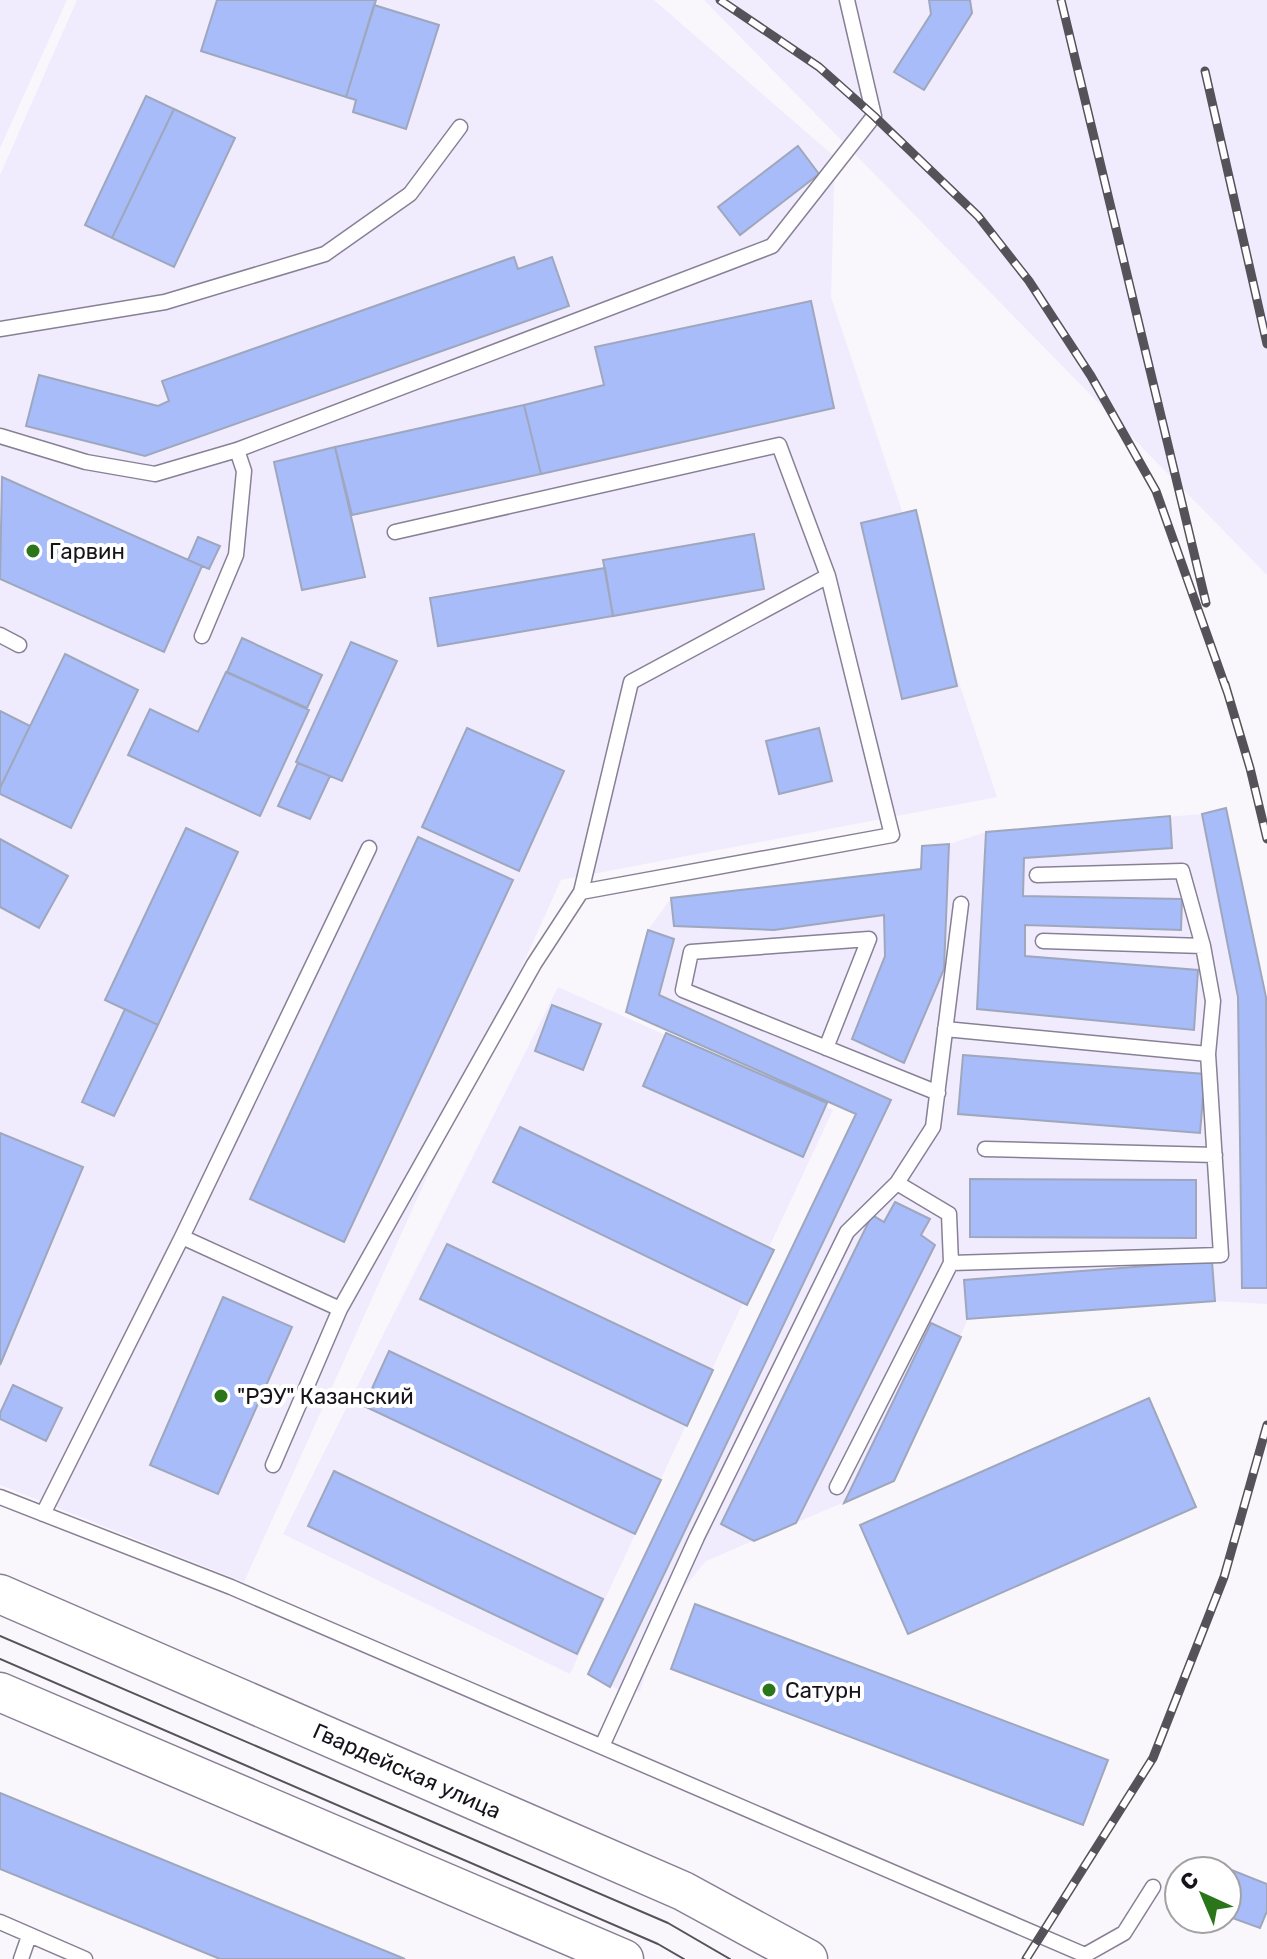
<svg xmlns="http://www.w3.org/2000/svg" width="1267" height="1959" viewBox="0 0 1267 1959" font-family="Rubik,sans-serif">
	<rect width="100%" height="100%" fill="#f9f7fc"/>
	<path fill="#f1ebfe" d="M0,0H67L0,148Z
		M77,0H654L835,157L831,297L997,797L561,880L244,1582L0,1485V175Z
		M704,0H1267V575Z
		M1226,808L1266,997L1267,1304L1215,1301L968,1319L894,1481L706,1561L665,1610L640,1691L625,1693L588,1674L855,1115L626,1012L648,930L671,898L920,869L922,846L949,844L986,832L1202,814Z
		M558,987L833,1110L570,1674L283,1534Z"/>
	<path fill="#a7bcf8" stroke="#9fa7bd" stroke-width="2" d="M217,0H376L346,97L201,51Z
		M929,0H970L972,13L924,90L894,72L931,14Z
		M374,5L439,25L406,129L353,112L356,100L346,97Z
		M146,96L174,109L112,238L85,225Z
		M174,109L235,138L174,267L112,238Z
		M798,146L819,174L740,235L718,207Z
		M514,257L518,269L552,257L569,306L145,456L26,426L39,375L158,406L169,401L162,381Z
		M811,301L834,408L541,474L524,405L604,385L595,347Z
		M524,405L541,474L352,515L335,447Z
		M335,447L365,577L302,590L274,462Z
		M2,477L202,566L164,652L0,579Z
		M916,510L957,686L902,699L861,523Z
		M754,534L764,589L613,616L603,560Z
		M198,537L220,546L209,569L188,560Z
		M605,568L613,616L438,646L430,598Z
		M242,638L322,675L307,708L227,672Z
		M351,642L397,661L342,781L296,762Z
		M65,654L138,690L71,828L0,794V788Z
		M226,672L309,710L260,816L128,755L150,709L198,732Z
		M0,711L30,726L0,788Z
		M467,728L564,771L519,871L422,827Z
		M819,728L832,781L779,794L766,741Z
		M298,763L330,776L310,819L278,806Z
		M1226,808L1266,997L1267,1288H1242L1238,997L1202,814Z
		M1170,816L1172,848L1024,858L1023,896L1182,899L1181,930L1025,925V956L1198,970L1194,1030L977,1009L986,832Z
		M186,828L238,852L158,1025L105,1000Z
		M418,837L513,880L344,1242L250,1199Z
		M0,839L68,876L39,928L0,907Z
		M949,844L944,969L904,1063L852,1039L885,956L884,915L774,930L674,926L671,898L921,869L922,846Z
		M648,930L674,939L659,995L891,1100L610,1687L588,1674L856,1114L626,1012Z
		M552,1005L601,1024L583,1070L535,1051Z
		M125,1009L158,1025L114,1116L82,1102Z
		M666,1033L827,1103L803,1157L643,1086Z
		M963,1055L1205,1074L1200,1133L958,1114Z
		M520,1127L774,1250L747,1305L493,1182Z
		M0,1133L83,1167L0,1365Z
		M970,1179L1196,1180V1238L970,1237Z
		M895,1202L930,1219L921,1235L935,1245L796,1523L754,1541L721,1524L872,1215L884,1222Z
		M447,1244L713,1370L687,1426L420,1299Z
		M1212,1261L1215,1301L967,1319L964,1280Z
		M223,1297L292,1327L218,1494L150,1465Z
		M931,1323L961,1337L894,1481L844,1503Z
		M389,1351L661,1480L635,1534L364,1406Z
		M13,1385L62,1408L46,1441L0,1419V1413Z
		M1149,1398L1196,1507L908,1634L860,1525Z
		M334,1471L603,1599L577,1654L308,1526Z
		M695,1604L1108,1760L1083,1825L671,1669Z
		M0,1793L405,1959H220L0,1869Z
		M1229,1869L1267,1884V1911L1260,1928L1227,1916Z"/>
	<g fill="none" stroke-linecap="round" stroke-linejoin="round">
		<defs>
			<path id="service" d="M0,329L165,302L325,254L410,194L460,127
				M0,436L86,462L155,474L237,450L772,246L874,116L847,0
				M395,532L779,445L828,576L892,835L581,892
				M0,635L19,645
				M202,636L236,555L244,471L237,450
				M1043,941L1203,946
				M945,1029L1208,1054
				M826,1048L869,939L691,952L683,990L938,1093
				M985,1149L1215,1155
				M182,1237L340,1309
				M951,1263L1221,1255L1208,1054L1213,1001L1203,946L1182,871L1037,875
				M273,1465L340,1309L534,964L581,892L631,682L828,576
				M837,1487L951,1263L949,1214L897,1183
				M0,1497L231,1587L1085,1955L1124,1933L1153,1887
				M43,1514L182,1237L369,848
				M602,1746L697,1537L847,1232L897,1183L933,1127L961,904
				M0,1922L85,1959
				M21,1959L29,1936"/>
			<path id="secondary" d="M0,1594L683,1891L808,1959
				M0,1692L624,1959"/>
		</defs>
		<use href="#service" stroke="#888095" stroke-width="17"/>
		<use href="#secondary" stroke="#888095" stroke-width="41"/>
		<use href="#service" stroke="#fff" stroke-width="14"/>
		<use href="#secondary" stroke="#fff" stroke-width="38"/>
		<path stroke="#555259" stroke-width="2" d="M0,1636L668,1923L730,1959
			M0,1659L658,1944L684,1959"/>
		<defs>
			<path id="rail" d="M720,0L819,67L874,116L978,216L1029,281L1091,376L1156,491L1228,694
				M1061,0L1206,603
				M1205,71L1267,344
				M1225,684L1250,768L1267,839
				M1026,1959L1153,1758L1224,1577L1267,1425"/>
		</defs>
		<use href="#rail" stroke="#555259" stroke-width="9"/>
		<use href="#rail" stroke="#fff" stroke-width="6" stroke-dasharray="18" stroke-linecap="butt"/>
	</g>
	<g fill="#2b751a" stroke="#fff" stroke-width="3">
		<circle cx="33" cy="551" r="8"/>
		<circle cx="221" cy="1396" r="8"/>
		<circle cx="769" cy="1690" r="8"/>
	</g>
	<g text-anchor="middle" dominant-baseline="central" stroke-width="8" stroke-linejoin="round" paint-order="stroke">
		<g font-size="22" fill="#16131b" stroke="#fff" text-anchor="start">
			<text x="49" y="551">Гарвин</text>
			<text x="237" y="1396">"РЭУ" Казанский</text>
			<text x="785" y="1690">Сатурн</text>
		</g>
		<g font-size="22" fill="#16131b" stroke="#fff">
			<text transform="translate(407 1771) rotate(24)">Гвардейская улица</text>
		</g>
	</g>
	<g transform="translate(1203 1895) rotate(316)"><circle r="38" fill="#ffffff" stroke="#a2a1a4" stroke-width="2"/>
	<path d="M0-6L14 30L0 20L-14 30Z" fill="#2b751a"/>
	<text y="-12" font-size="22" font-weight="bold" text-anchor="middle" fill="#16131b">С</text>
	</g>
</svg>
